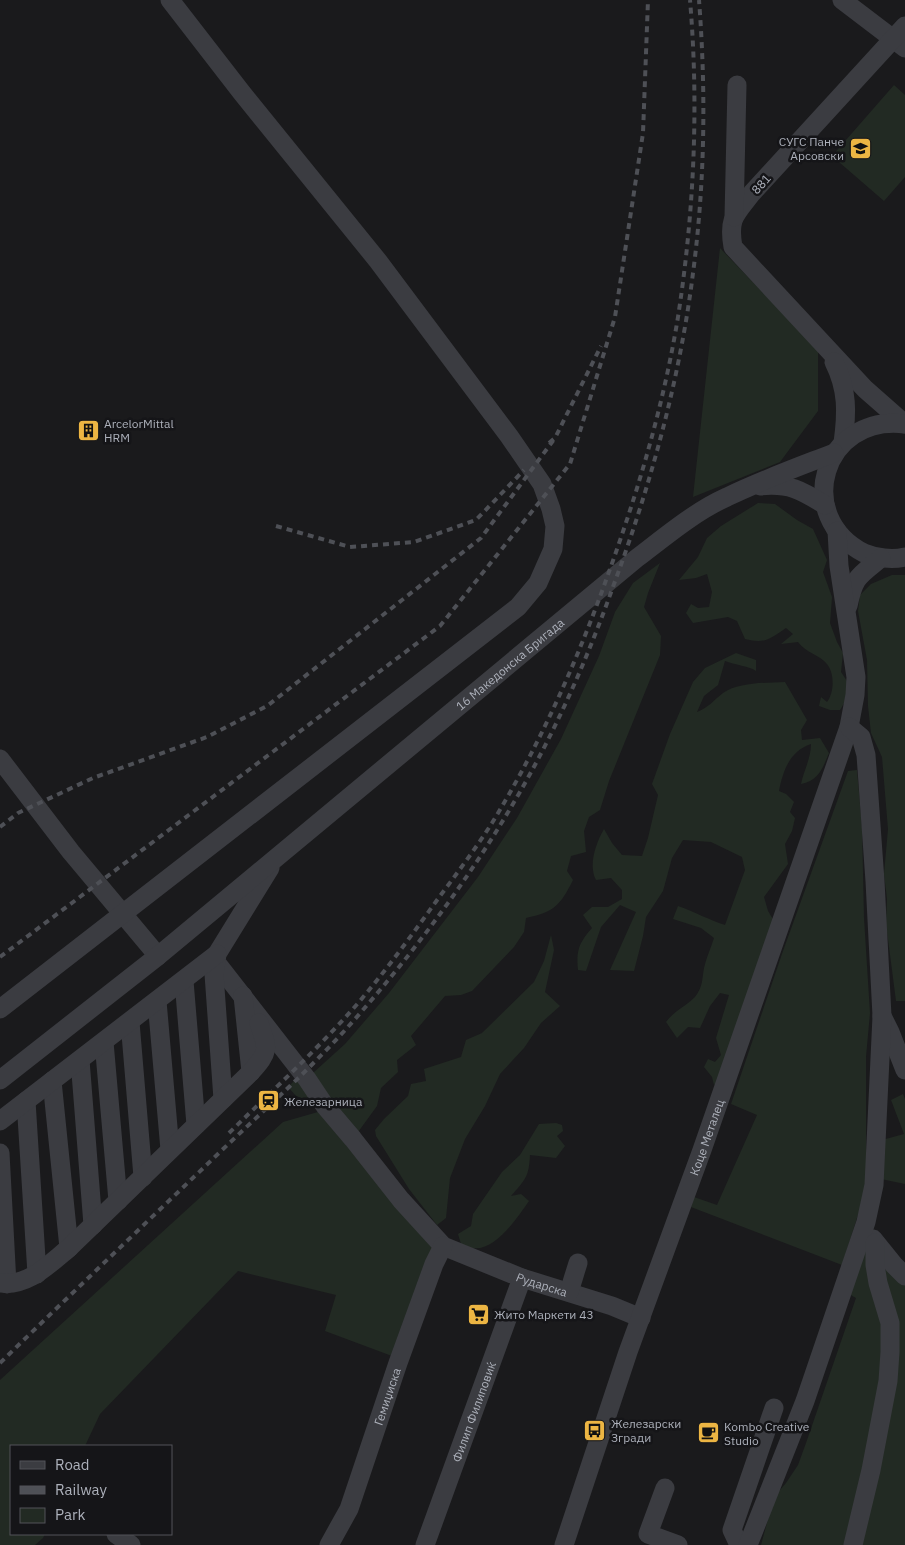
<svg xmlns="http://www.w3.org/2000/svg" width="905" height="1545" viewBox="0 0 905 1545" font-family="'IBM Plex Sans',sans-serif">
	<rect width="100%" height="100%" fill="#1a1a1c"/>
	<path fill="#222a23" d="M894,85L905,95V177L884,201L832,156Z
		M720,248L818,350V411L780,462L693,497Z
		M758,503L775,504L797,520L813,529L827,560L823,572L832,597L830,623L837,642L843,653L841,672L849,684L846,700L840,710H830L819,706L821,697L827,702C834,693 835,674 827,664C820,655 806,653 798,642L781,644L793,634L786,628C770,639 765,644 745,639L737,621L728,617L693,623L686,613L691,604L698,608L709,607L712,592L707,574L696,578L679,580L698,557L707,538L721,526Z
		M660,563L648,593L644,607L661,636L660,655L609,781L600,810L589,817L584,831L586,852L571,856L567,871L573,880C560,906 554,912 526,918L524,932L514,947L472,991L461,995L445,996L411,1036L416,1045L397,1060L398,1072L381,1088L377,1106L353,1139L325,1106L296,1096L288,1087L298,1077L303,1082L345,1044L389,993L478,877L517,818L561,739L599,656L615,612L633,583Z
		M892,575H905V1001H896L886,924L887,899L884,874L888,829L882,757L871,733L868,706L867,660L858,611L860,595L871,584Z
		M736,653L756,660V671C750,666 734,665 725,661L718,685L704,696L697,712C708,708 714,700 723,693C739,682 766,683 785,682L807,720L801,730L802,740L820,738L829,753C823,767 819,781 801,784C804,770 811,758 811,744C790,751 783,770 779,791L786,794L794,802L790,812L795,818L792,831L785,844L788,864L764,897L768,911L774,921L723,1076L714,1085L712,1077L704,1067L708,1059L715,1062L721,1055L716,1038L729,995L720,993L710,1006L700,1028L688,1027L677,1038L666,1022C675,1010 685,1007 695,997C703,987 702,979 704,968C706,958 711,948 714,938L701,928L673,919L678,906C695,912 709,920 725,925L745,870L742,857L711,842L683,840L672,858L663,891L646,917L643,936L634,971L610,970L636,912L620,905L601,927L586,971L578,970C576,950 579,943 592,928L583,915L592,907H608L622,899V890L611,878L596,880C588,865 596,843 604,829L612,843L622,855L642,856L648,838L658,795L652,784L670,734L693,682L705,668Z
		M857,770L862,827L864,918L870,1013L866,1057V1190L842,1265L691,1207L694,1197L717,1205L757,1115L731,1104L783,951L848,771Z
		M551,935L554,950L545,992L560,1006L541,1023L524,1048L500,1074L485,1106L465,1139L450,1178L446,1218L437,1225L409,1189L376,1136L375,1130L384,1119L408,1096L411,1084L426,1081L424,1069L461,1057L466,1040L482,1033L534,982L544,961Z
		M903,1094L905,1099V1184L881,1179L882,1140L904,1134L891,1100Z
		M318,1112L433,1247L392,1356L325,1331L336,1295L238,1271L100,1414L85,1446H11V1534H45L43,1538L35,1545H0V1380L283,1122Z
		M556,1123L562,1125L563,1131L557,1136L565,1146L556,1158L530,1155C529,1177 525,1180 511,1196L521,1194L529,1201C517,1218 495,1252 472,1248C468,1248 464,1245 461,1244L458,1234L471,1226L473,1214L502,1172L520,1155L539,1124Z
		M864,1241L905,1281V1545H761L774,1497L786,1483L798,1465L806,1443L856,1298L849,1294Z"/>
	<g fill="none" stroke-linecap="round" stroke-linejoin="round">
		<g stroke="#3b3c41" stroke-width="19">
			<path d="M842,0L905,48"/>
			<path d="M905,26L752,193C735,215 728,218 733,247L865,389L905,424"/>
			<path d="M734,217L737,85"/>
			<path d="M834,362C848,390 847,413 843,443"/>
			<path d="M905,424C822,414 793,517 864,553C876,558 892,560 905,557"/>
			<path d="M760,486C789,483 801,490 825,505"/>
			<path d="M848,606C854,576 859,576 881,558"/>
			<path d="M0,759L71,852L158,956"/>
			<path id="s1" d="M270,868L217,954L216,962L307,1079L325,1106L353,1139L401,1200L443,1246L522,1278L612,1306L641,1318"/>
			<path d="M216,962L214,974L223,1099"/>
			<path d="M184,981L196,1125"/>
			<path d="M243,996L251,1072"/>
			<path d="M157,1001L170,1150"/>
			<path d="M0,1009L518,607L538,583L553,549L555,526L551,509L542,484L509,436L378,261L242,93L170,0"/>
			<path d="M882,1016L890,1032L905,1070"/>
			<path d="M130,1022L143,1177"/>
			<path d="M104,1042L118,1201"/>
			<path d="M80,1060L93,1225"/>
			<path id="s2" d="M0,1080L158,956L637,558C666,536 694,512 727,497C762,480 798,467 834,453"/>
			<path d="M52,1081L69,1248"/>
			<path d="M26,1101L37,1274"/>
			<path d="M0,1121L217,954"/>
			<path d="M0,1153L7,1284"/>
			<path d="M873,1239L894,1265L905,1276"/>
			<path d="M0,1283C28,1287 49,1264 69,1248L251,1072C270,1051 268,1049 259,1023"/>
			<path d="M569,1292L578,1263"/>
			<path d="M665,1488L648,1534L678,1545"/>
			<path d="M116,1534L131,1545"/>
			<path id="s3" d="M329,1545L349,1509L398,1363L434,1264L443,1246"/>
			<path id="s4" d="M425,1545L522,1278"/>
			<path id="s5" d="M564,1545L628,1352L702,1150L849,727L855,695L856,677L839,566L837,531"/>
			<path d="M739,1545L732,1530L774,1408"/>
			<path d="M748,1545L805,1401L866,1222L874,1185L882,1016L875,881L866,755L861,737L849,727"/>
			<path d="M853,1545L871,1470L888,1381L890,1352V1323L878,1283L875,1265V1243"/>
		</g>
		<path stroke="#4e5056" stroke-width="4" stroke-dasharray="6 5" stroke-linecap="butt" d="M549,443L555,438L601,346
			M276,526L350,547L414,542L476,520L524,470
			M0,827L18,813L93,778L207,737L267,706L481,538L555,438
			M0,957L440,626L570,464L615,317L643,133L648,0
			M229,1133C273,1090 319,1048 359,1002C388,968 414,932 440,896C458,872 476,848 492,823C541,743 579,657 610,569C639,488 664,403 678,317C694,213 699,106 690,0
			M0,1363C73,1292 147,1222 220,1152C263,1111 307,1072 347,1028C416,951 480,865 530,774C563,714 591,649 614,584C651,484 680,378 693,273C705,182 706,91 699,0"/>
	</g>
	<defs>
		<symbol id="school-square" viewBox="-11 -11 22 22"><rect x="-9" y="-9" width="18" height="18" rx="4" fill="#ecb543" stroke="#151518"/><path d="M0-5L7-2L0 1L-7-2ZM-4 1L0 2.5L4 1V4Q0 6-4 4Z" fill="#111"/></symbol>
		<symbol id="building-square" viewBox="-11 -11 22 22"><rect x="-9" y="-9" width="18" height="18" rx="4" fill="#ecb543" stroke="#151518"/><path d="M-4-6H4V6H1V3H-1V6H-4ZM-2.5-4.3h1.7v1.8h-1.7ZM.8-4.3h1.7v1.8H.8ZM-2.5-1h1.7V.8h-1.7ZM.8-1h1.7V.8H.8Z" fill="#111"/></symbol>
		<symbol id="station-square" viewBox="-11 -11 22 22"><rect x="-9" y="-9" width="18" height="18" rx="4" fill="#ecb543" stroke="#151518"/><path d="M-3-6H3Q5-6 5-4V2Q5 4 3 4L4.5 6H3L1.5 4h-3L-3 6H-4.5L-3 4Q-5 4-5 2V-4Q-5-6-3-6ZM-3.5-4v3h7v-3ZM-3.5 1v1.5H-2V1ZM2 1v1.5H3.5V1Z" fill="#111"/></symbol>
		<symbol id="supermarket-square" viewBox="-11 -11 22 22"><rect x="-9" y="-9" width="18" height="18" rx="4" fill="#ecb543" stroke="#151518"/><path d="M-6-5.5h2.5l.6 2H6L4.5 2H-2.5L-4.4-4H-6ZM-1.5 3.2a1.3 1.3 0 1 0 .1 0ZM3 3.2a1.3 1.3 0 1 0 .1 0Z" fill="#111"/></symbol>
		<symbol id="bus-square" viewBox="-11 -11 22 22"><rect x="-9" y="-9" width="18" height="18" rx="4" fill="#ecb543" stroke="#151518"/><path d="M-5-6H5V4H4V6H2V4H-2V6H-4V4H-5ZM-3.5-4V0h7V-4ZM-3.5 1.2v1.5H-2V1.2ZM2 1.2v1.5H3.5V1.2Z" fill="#111"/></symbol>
		<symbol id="cafe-square" viewBox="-11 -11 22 22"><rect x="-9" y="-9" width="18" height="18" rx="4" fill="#ecb543" stroke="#151518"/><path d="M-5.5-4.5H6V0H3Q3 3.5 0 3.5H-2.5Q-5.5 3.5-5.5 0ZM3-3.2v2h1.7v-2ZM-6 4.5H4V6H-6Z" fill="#111"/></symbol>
	</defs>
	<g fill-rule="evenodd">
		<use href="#school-square" x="848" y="136" width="25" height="25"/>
		<use href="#building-square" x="76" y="418" width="25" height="25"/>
		<use href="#station-square" x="256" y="1088" width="25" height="25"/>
		<use href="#supermarket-square" x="466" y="1302" width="25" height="25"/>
		<use href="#bus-square" x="582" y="1418" width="25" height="25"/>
		<use href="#cafe-square" x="696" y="1420" width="25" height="25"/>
	</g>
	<g text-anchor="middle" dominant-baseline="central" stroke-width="5" stroke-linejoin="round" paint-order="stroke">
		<g font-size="12" fill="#adb1bb" stroke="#151518" text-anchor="start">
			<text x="844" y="141" text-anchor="end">СУГС Панче<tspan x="844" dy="14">Арсовски</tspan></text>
			<text x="104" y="423">ArcelorMittal<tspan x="104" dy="14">HRM</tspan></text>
			<text x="284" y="1101">Железарница</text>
			<text x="494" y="1314">Жито Маркети 43</text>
			<text x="611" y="1423">Железарски<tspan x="611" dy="14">Згради</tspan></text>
			<text x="724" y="1426">Kombo Creative<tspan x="724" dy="14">Studio</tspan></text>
		</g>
		<g font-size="12" fill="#adb1bb" stroke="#151518">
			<text transform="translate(761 184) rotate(-48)">881</text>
			<text stroke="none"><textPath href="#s2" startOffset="658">16 Македонска Бригада</textPath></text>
			<text stroke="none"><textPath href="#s5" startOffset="432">Коце Металец</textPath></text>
			<text stroke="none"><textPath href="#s1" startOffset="579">Рударска</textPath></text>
			<text stroke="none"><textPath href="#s3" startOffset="160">Гемиџиска</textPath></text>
			<text stroke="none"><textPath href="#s4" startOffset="142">Филип Филиповиќ</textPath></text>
		</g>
	</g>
	<rect x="10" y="1445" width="162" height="90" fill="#151518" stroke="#525359"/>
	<rect x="20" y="1461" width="25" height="8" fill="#3b3c41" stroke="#525359"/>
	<text x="55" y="1470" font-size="15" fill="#adb1bb">Road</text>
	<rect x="20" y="1486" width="25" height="8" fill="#4e5056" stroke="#525359"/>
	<text x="55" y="1495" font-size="15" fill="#adb1bb">Railway</text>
	<rect x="20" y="1508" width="25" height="15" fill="#222a23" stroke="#525359"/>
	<text x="55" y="1520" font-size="15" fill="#adb1bb">Park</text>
</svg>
